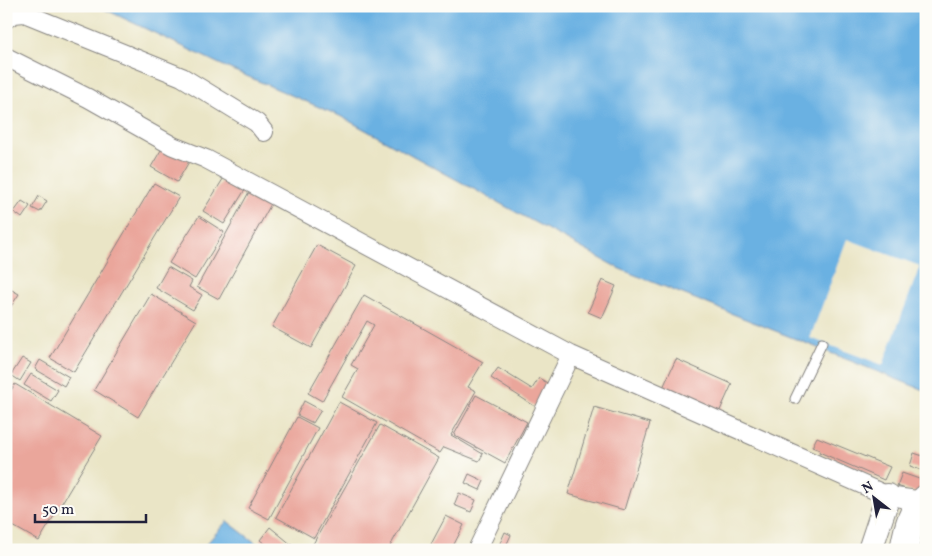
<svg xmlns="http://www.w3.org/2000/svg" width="932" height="556" viewBox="0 0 932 556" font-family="Vollkorn,serif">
	<rect width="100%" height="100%" fill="#fdfcf7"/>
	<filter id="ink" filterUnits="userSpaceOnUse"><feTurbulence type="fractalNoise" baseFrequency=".02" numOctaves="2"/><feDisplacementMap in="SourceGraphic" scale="10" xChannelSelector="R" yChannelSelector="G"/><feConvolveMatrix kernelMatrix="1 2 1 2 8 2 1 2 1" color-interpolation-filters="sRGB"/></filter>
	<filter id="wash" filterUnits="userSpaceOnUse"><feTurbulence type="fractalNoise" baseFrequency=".0096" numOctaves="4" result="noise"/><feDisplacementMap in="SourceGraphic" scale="20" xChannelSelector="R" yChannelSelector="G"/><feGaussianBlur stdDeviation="1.12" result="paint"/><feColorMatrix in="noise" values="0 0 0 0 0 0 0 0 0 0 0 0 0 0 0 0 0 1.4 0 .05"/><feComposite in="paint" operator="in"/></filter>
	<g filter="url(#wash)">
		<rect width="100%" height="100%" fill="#eae5c6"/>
		<path fill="#6bb1e2" stroke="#466a8e" d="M98,6H926V391L620,269L340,116L230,69Z
			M227,521L265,550H201Z"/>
		<path fill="#eae5c6" d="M847,239L920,266L883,365L810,338Z"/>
		<g id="blocks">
			<path fill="#eaa69b" d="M164,145L190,160L177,182L151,167Z
				M225,176L246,188L224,224L203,211Z
				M154,183L179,197L74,372L50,358Z
				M249,192L271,204L219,299L197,287Z
				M39,196L47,201L40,212L32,208Z
				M22,201L30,206L22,218L14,212Z
				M199,216L224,232L195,279L169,263Z
				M317,245L356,266L311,348L272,327Z
				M168,267L192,281L189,287L202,295L193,310L156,288Z
				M602,280L616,286L602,318L588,312Z
				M10,289L19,294L6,314V296Z
				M151,294L196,321L138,417L94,390Z
				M364,295L483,362L468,387L476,391L451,435L483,454L479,461L444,447L440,453L342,397L358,369L351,365L374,325L367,321L322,401L308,393Z
				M22,358L31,363L20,381L11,375Z
				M676,359L732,384L717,417L661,392Z
				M40,360L69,377L64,386L35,369Z
				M498,368L532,389L539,378L549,384L539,409L491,378Z
				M31,374L58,390L51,401L24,385Z
				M15,384L102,436L39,541L6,522V398Z
				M476,395L527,422L505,463L454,435Z
				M304,401L321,410L313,423L297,415Z
				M339,402L377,423L314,538L276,517Z
				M594,407L650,423L624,510L568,494Z
				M297,417L318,428L269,519L248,508Z
				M380,425L439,458L388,550H323L313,544Z
				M817,437L890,467L884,480L819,452L820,450L812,447Z
				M914,453L926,457V472L910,466Z
				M902,473L925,481L920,494L897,486Z
				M469,474L484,481L480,490L465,483Z
				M459,493L476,500L471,512L454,505Z
				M446,516L464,525L451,550H431L429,548Z
				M270,527L298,550H273L260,540Z
				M505,532L511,535L504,550H497Z"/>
		</g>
	</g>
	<g filter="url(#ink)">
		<use href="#blocks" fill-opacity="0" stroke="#868480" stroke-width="1"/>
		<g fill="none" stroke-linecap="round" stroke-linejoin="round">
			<defs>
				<path id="lane" d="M795,399L822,343"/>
				<path id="street" d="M6,19L14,14L24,13L182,77L257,123L264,132
					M6,57L88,98L173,146L206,159L571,355L888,496L924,501
					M477,550L571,355"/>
				<path id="secondary" d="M870,550L888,496"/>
				<path id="highway" d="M904,550C908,530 910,513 926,499"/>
			</defs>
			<use href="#lane" stroke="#868480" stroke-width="11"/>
			<use href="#street" stroke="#868480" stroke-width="20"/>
			<use href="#secondary" stroke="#868480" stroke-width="26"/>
			<use href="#highway" stroke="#868480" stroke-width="30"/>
			<use href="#lane" stroke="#fff" stroke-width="9"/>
			<use href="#street" stroke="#fff" stroke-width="18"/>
			<use href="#secondary" stroke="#fff" stroke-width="24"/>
			<use href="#highway" stroke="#fff" stroke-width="28"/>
		</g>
	</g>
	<rect width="932" height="556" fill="none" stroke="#fdfcf7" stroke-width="25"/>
	<g transform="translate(874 498) rotate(329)" stroke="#fdfcf7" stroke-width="4" paint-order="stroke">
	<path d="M0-4L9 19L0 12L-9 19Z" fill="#22223b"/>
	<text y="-8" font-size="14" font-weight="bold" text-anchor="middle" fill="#22223b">N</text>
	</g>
	<path d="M35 514v8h111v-8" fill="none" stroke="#22223b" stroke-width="2.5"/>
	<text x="42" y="514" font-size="15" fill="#22223b" stroke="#fdfcf7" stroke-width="4" paint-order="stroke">50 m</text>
</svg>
